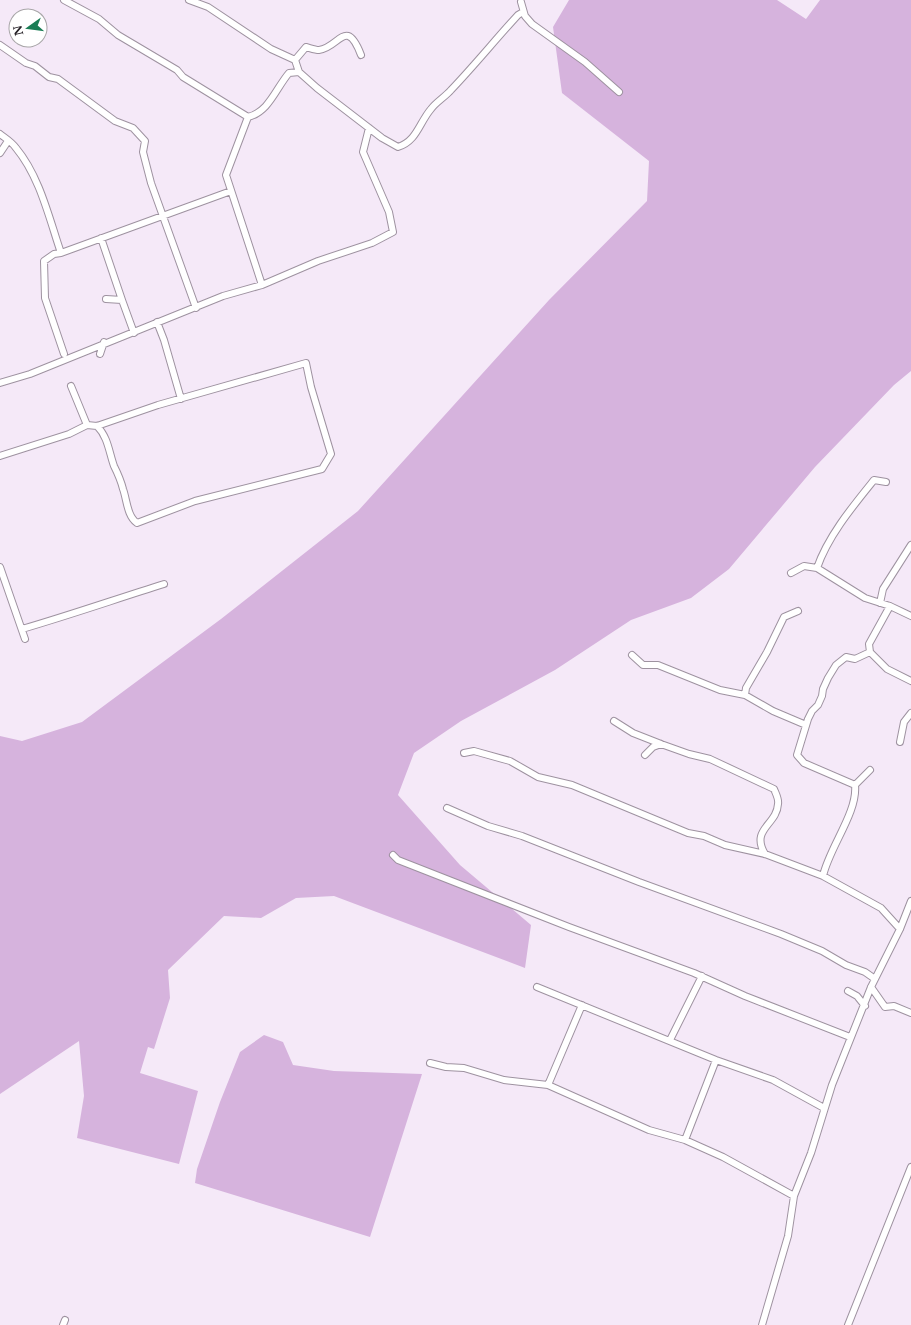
<svg xmlns="http://www.w3.org/2000/svg" width="911" height="1325" viewBox="0 0 911 1325" font-family="'Libre Baskerville',serif">
	<rect width="100%" height="100%" fill="#f5e9f8"/>
	<path fill="#d6b3dd" d="M569,0H777L806,19L820,0H911V371L894,385L815,467L729,569L691,598L631,620L555,670L461,721L414,753L398,795L460,865L531,925L525,968L334,896L296,898L261,918L224,916L168,970L170,998L154,1049L148,1047L140,1073L198,1091L179,1164L77,1138L84,1096L79,1041L0,1094V736L22,741L82,722L221,619L358,511L549,300L647,201L649,161L562,93L553,27Z
		M264,1035L283,1042L293,1065L334,1071L422,1074L370,1237L195,1183L197,1169L220,1102L240,1052Z"/>
	<g fill="none" stroke-linecap="round" stroke-linejoin="round">
		<defs>
			<path id="street" d="M64,0L99,19L118,35L177,70L183,77L248,117C269,112 276,88 289,73L299,72
				M189,0L208,7L271,49L295,60L299,72L317,88L382,138L398,147C417,141 419,123 431,109C436,102 445,97 451,90C474,66 495,40 518,15L523,12
				M521,2L525,16L532,24L585,62L619,92
				M0,45L26,63L35,66L49,77L58,79L115,121L133,128L145,141L143,152L151,183L196,308
				M295,60L306,47C310,48 315,50 319,50C339,48 346,16 361,55
				M248,117L226,175L262,285
				M0,134C5,138 12,142 16,148C40,177 49,218 61,253L231,191
				M0,153L8,141
				M101,238L122,300
				M61,253L54,254L44,261L45,298L64,354
				M106,299L122,300L134,333
				M157,322L164,340L181,399
				M100,354L104,342
				M0,383L30,374L223,296L262,285L318,261L372,243L393,232L389,212L363,152L369,128
				M87,425L97,426L158,405L306,363L311,387L331,454L322,469L195,501L137,523C127,516 127,500 123,489C121,481 118,474 114,466C109,452 108,437 97,426
				M0,456L69,434L87,425L71,386
				M0,567L25,639
				M817,568C828,536 853,506 874,480L886,482
				M791,573L804,566L817,568L865,598L890,606L911,616
				M880,603L883,589L911,545
				M890,606L869,644L870,652L887,669L911,681
				M22,629C70,615 116,599 164,584
				M632,655L643,665H658L720,690L745,695L773,711L806,725
				M745,695L746,688L767,652L784,617L798,611
				M614,721L633,733L661,744L689,754L710,759L774,789C776,794 779,799 778,804C777,825 750,829 765,854
				M900,742L904,722L911,713
				M464,753L474,751L510,761L538,777L572,785L688,833L704,836L725,845L765,854L823,876L881,908L900,929
				M645,755L653,747L661,744
				M855,785L804,763L797,755L808,719L812,711L818,705L822,696L823,689L828,678L836,665L846,657L855,659L870,652
				M855,785L870,770
				M447,808L488,826L522,836L639,882L781,934L822,951L846,965L865,972L875,979
				M393,855L398,860L569,927L694,973L745,996L850,1037
				M823,876C829,848 858,812 855,785
				M537,987L716,1060L773,1080L824,1108
				M871,987L885,1007L894,1006L911,1013
				M848,991L857,996L865,1006
				M582,1005L548,1085L649,1130L685,1140L723,1157L794,1196
				M670,1040L702,976
				M430,1063L446,1067L464,1068L504,1080L548,1085
				M685,1140L716,1060
				M63,1325L65,1320
				M762,1325L788,1236L794,1196L811,1153L832,1085L871,987L900,929L911,901
				M848,1325L911,1167"/>
		</defs>
		<use href="#street" stroke="#9e92a0" stroke-width="8"/>
		<use href="#street" stroke="#fff" stroke-width="6"/>
	</g>
	<g transform="translate(28 28) rotate(256)"><circle r="19" fill="#ffffff" stroke="#a8a6a8"/>
	<path d="M0-3L7 15L0 10L-7 15Z" fill="#1a7d55"/>
	<text y="-6" font-size="11" font-weight="bold" text-anchor="middle" fill="#252026">N</text>
	</g>
</svg>
